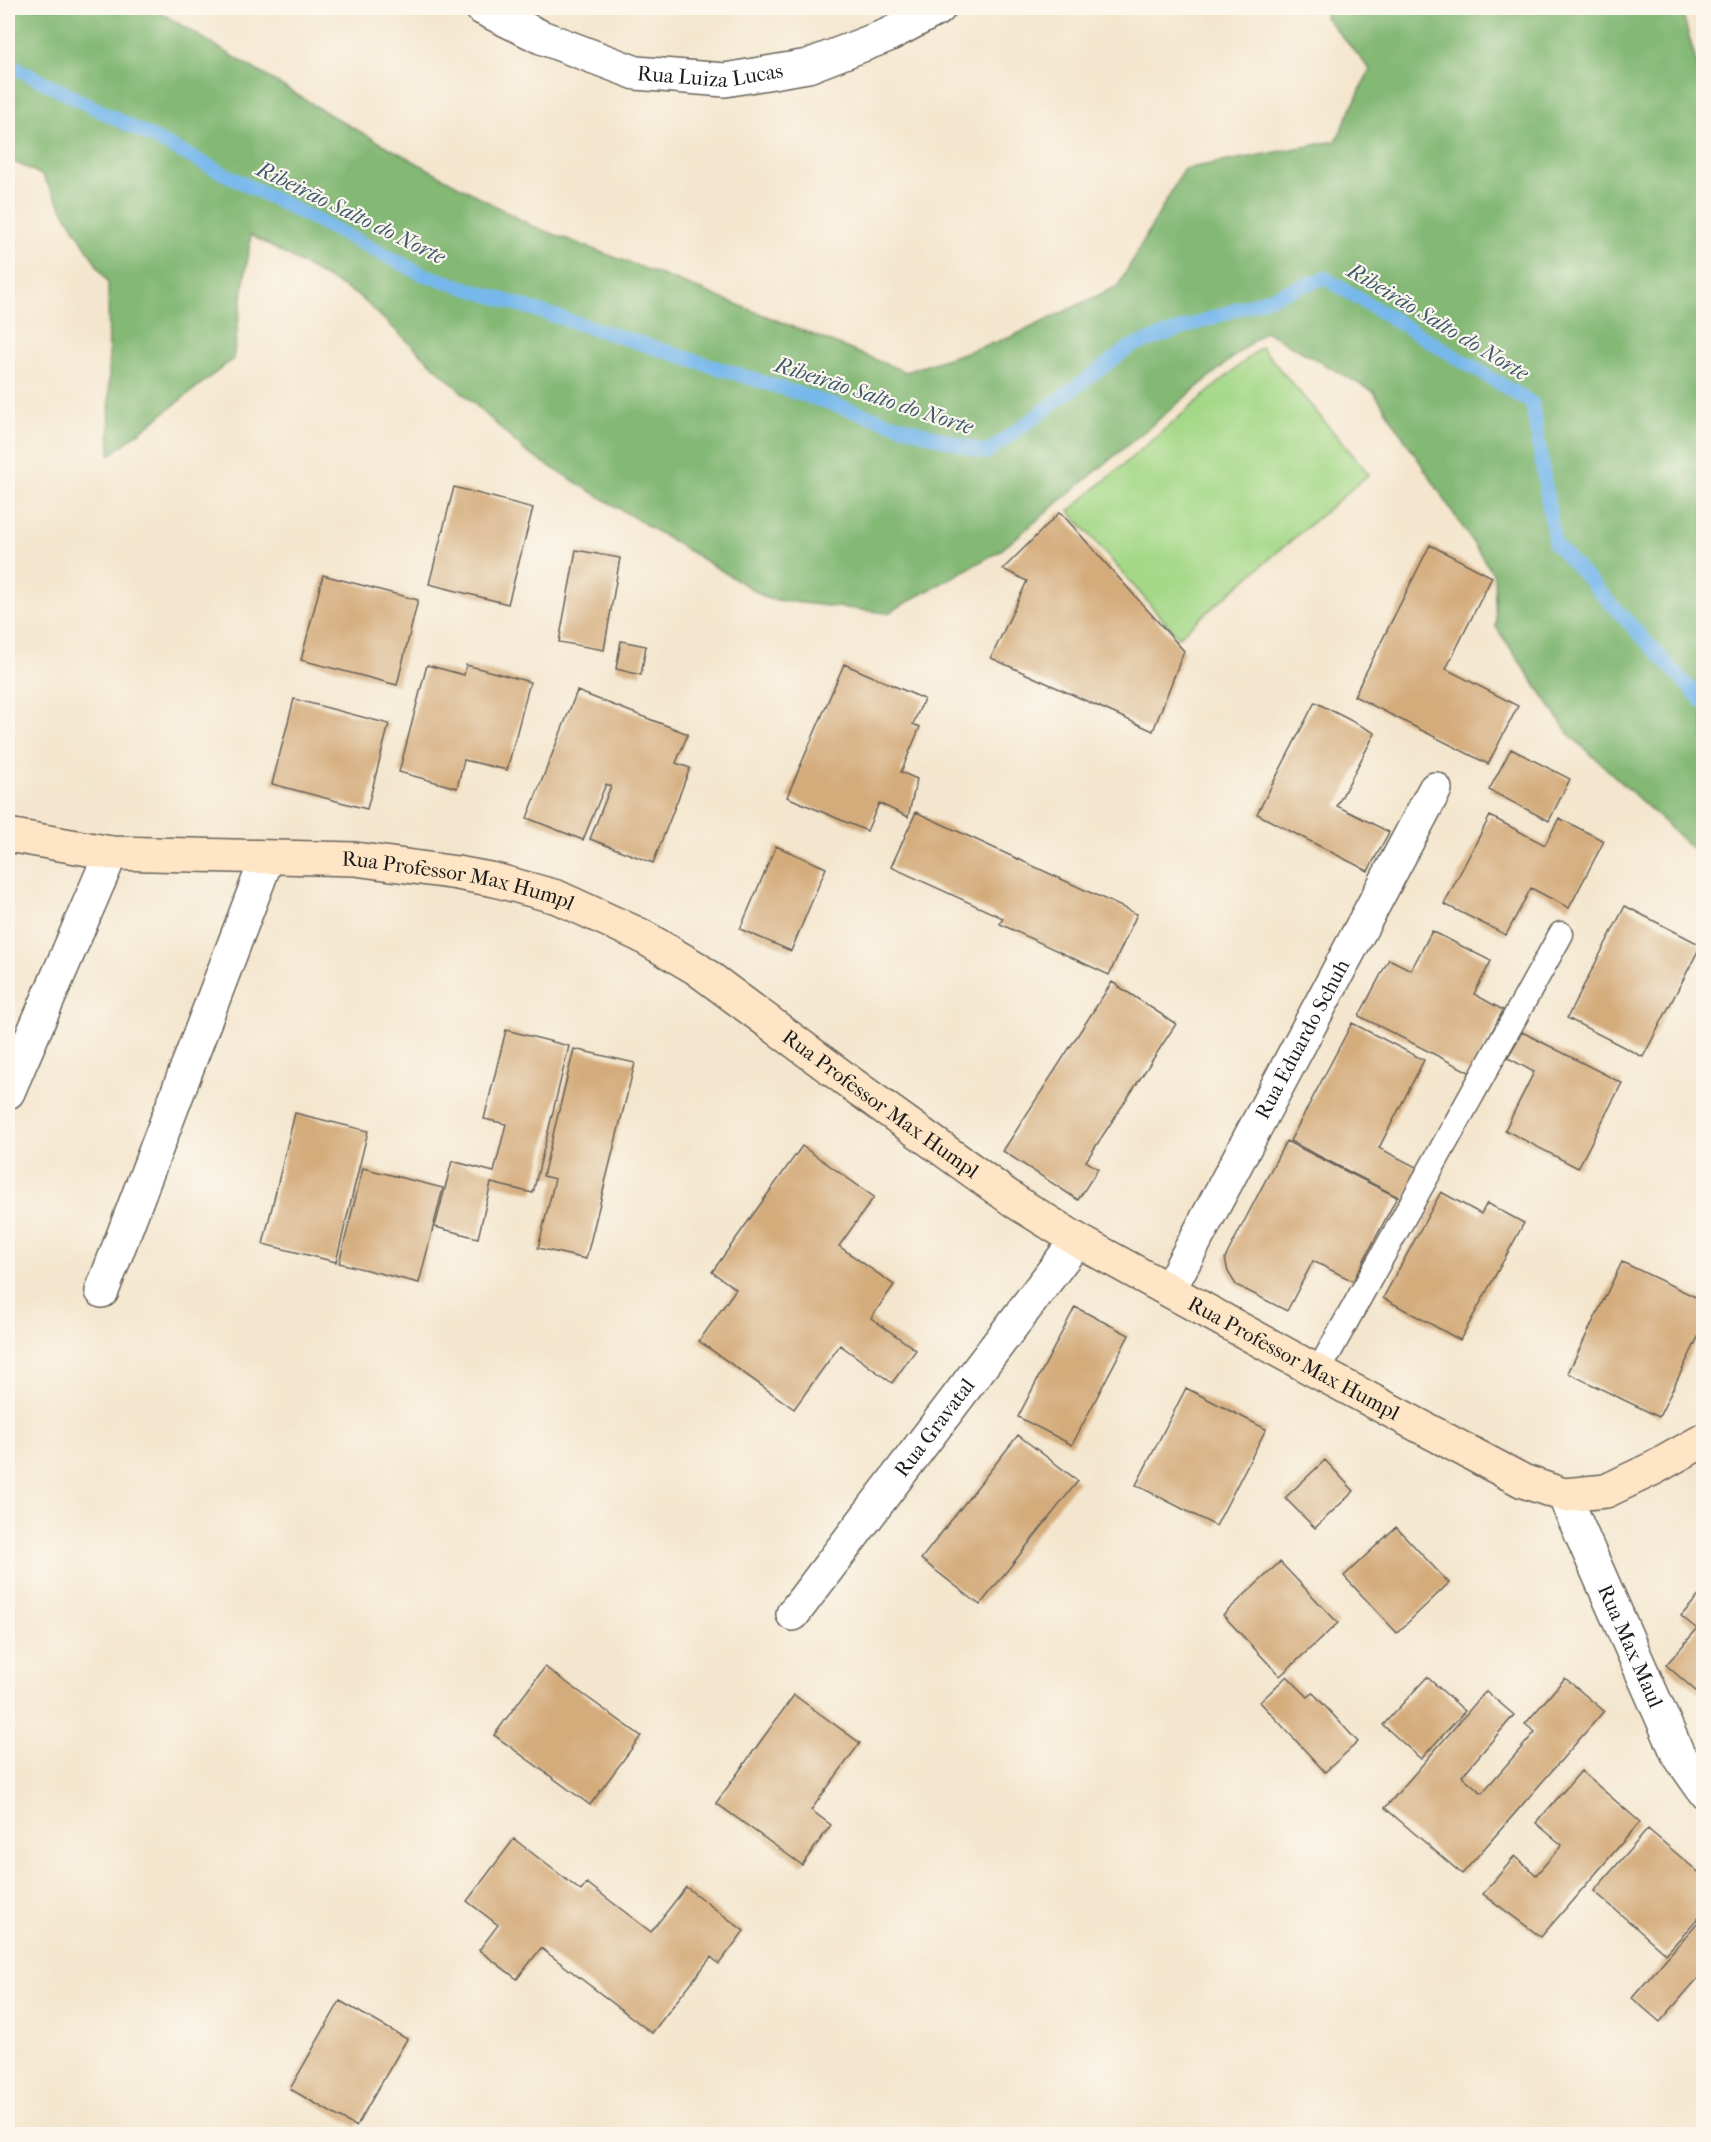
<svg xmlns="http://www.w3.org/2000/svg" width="1711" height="2142" viewBox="0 0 1711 2142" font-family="'IM FELL French Canon',serif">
	<rect width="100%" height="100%" fill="#fbf7ec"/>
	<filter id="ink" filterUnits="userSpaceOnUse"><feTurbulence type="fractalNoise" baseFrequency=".0167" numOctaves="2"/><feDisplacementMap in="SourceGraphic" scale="12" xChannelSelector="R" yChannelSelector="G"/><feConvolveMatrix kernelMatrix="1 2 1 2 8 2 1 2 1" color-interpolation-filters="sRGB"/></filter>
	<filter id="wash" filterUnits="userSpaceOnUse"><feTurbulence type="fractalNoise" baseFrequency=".008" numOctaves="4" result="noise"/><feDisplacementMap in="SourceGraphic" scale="24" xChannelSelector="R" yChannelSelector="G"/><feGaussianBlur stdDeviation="1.35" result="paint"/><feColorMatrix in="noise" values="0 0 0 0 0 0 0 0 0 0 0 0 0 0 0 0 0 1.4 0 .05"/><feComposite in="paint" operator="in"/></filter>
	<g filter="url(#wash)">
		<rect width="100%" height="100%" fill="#f4e6ce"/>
		<path fill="#a4d887" stroke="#607a52" stroke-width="1.5" d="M1261,347L1369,474L1178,637L1069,511Z"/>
		<path fill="#83b874" stroke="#506a48" stroke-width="1.5" d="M8,8H153L337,119L532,226L701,290L906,372L1011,337L1118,286L1184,169L1336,141L1370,69L1325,17L1326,8H1681L1704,90L1703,858L1569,734L1496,627L1494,575L1374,392L1265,331L1000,551L888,613L768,599L526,452L359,296L251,235L233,359L110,455L108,283L42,175L8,159Z"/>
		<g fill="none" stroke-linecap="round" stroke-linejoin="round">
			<path stroke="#77b8ec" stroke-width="14" d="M8,64L422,274L986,453L1130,347L1325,278L1532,403L1555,544L1704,703"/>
		</g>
		<g id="blocks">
			<path fill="#d4ac7b" d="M454,487L533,508L508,604L429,584Z
				M1060,512L1184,651L1153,731L991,658L1027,581L1003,569Z
				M1430,545L1492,577L1446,669L1518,706L1488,764L1354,696Z
				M576,550L620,558L604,650L559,642Z
				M323,575L418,600L397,685L301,660Z
				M621,641L646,646L641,675L616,669Z
				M844,664L924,699L913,724L920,727L901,772L917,779L908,817L879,803L867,831L787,797Z
				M427,665L464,675L466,665L530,682L507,770L464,760L457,788L399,772Z
				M577,691L688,734L676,763L690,768L653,863L590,839L611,786L606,784L583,840L527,818Z
				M294,699L389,724L367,809L272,784Z
				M1315,702L1375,733L1337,806L1389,832L1368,871L1257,814Z
				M1511,749L1570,779L1549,821L1489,790Z
				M916,812L1137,914L1109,975L1000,924L1003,918L891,867Z
				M1490,816L1545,845L1559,818L1604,841L1569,908L1531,888L1506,935L1444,904Z
				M776,846L826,868L791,951L740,929Z
				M1625,906L1701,945L1643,1057L1567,1018Z
				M1432,931L1491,961L1474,994L1503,1010L1471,1073L1359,1016L1389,959L1411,970Z
				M1112,982L1176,1024L1086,1161L1098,1169L1078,1200L1003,1151Z
				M1352,1023L1424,1060L1379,1148L1420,1169L1404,1200L1290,1141Z
				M506,1030L569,1046L533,1193L491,1183L478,1238L435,1227L452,1161L494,1172L506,1124L484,1119Z
				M1522,1032L1622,1083L1578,1168L1505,1130L1534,1072L1508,1058Z
				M574,1049L635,1063L586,1259L538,1248L555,1179L543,1176Z
				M295,1113L368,1131L336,1262L263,1244Z
				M1286,1141L1397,1197L1353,1281L1313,1261L1287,1311L1236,1285L1228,1272L1225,1258Z
				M802,1146L874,1197L839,1246L894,1285L871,1318L916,1350L892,1383L840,1345L794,1409L699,1341L736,1289L712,1272Z
				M363,1168L443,1188L419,1283L339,1263Z
				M1441,1192L1481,1214L1487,1203L1524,1223L1460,1340L1383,1298Z
				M1622,1262L1704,1301V1325L1659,1417L1568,1373Z
				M1075,1307L1129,1335L1072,1445L1018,1417Z
				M1186,1388L1266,1429L1216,1526L1136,1485Z
				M1018,1435L1078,1481L980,1605L921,1559Z
				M1325,1460L1354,1491L1315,1528L1285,1498Z
				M1396,1527L1449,1583L1397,1633L1344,1576Z
				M1280,1562L1338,1623L1280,1676L1223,1615Z
				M1704,1590V1698L1666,1665L1697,1629L1681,1616Z
				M545,1667L641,1736L590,1805L494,1735Z
				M1287,1676L1308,1697L1313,1693L1358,1742L1325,1772L1260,1702Z
				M1427,1677L1465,1711L1421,1759L1383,1725Z
				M1565,1678L1604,1711L1462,1874L1385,1808L1486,1691L1514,1715L1462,1776L1482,1793L1535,1732L1525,1724Z
				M794,1695L860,1743L811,1810L831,1825L802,1865L716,1803Z
				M1581,1771L1640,1822L1541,1937L1483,1894L1515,1856L1536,1875L1562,1845L1536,1823Z
				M1648,1829L1704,1877V1911L1666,1954L1594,1891Z
				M514,1839L581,1891L587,1883L651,1932L686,1887L744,1931L719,1964L711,1957L652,2033L541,1948L517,1979L479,1950L498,1925L467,1901Z
				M1704,1915V1983L1698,1978L1660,2022L1632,1998Z
				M340,2001L407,2039L356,2127L290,2089Z"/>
		</g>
	</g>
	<g filter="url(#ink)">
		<use href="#blocks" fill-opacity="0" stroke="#68635a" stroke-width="1.5"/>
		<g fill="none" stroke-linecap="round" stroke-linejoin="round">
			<defs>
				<path id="lane" d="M1318,1372L1561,934"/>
				<g id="street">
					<path id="s1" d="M482,8L541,37L636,73L725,80L808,66L888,35L939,8"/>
					<path d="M8,1092L111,853"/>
					<path id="s2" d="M1169,1290L1435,789"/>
					<path d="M102,1291L267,858"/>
					<path id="s3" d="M1564,1495L1678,1754L1704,1791"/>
					<path id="s4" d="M793,1614L1077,1240"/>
				</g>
				<g id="secondary">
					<path id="s5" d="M8,835L111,853L355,859L457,873L495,880L557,897L640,935L696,968L860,1090L1016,1202L1077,1240L1318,1372L1523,1481L1564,1495L1606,1491L1654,1468L1704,1440"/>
				</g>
			</defs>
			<use href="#lane" stroke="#68635a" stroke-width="27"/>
			<use href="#street" stroke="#68635a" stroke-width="36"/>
			<use href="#secondary" stroke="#68635a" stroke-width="36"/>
			<use href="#lane" stroke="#fff" stroke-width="24"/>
			<use href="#street" stroke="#fff" stroke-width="33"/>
			<use href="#secondary" stroke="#fee5c5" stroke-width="33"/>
		</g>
	</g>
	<g text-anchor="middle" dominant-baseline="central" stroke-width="4.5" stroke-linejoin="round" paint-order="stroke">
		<g font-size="21" fill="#1c1c1c" stroke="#fbf7ec">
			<text stroke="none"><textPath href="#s1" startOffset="242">Rua Luiza Lucas</textPath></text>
			<text stroke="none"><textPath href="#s5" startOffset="454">Rua Professor Max Humpl</textPath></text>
			<text stroke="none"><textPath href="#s2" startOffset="284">Rua Eduardo Schuh</textPath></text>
			<text stroke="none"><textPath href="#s5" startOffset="940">Rua Professor Max Humpl</textPath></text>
			<text stroke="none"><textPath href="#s5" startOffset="1426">Rua Professor Max Humpl</textPath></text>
			<text stroke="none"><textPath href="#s4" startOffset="234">Rua Gravatal</textPath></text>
			<text stroke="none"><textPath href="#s3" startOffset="165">Rua Max Maul</textPath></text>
		</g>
		<g font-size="22" font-style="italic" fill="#405a6f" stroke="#fbf7ec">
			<text transform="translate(351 213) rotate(26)">Ribeirão Salto do Norte</text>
			<text transform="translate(1438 322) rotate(31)">Ribeirão Salto do Norte</text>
			<text transform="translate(874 396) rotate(18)">Ribeirão Salto do Norte</text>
		</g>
	</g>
	<rect width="1711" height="2142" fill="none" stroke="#fbf7ec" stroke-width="30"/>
</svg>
